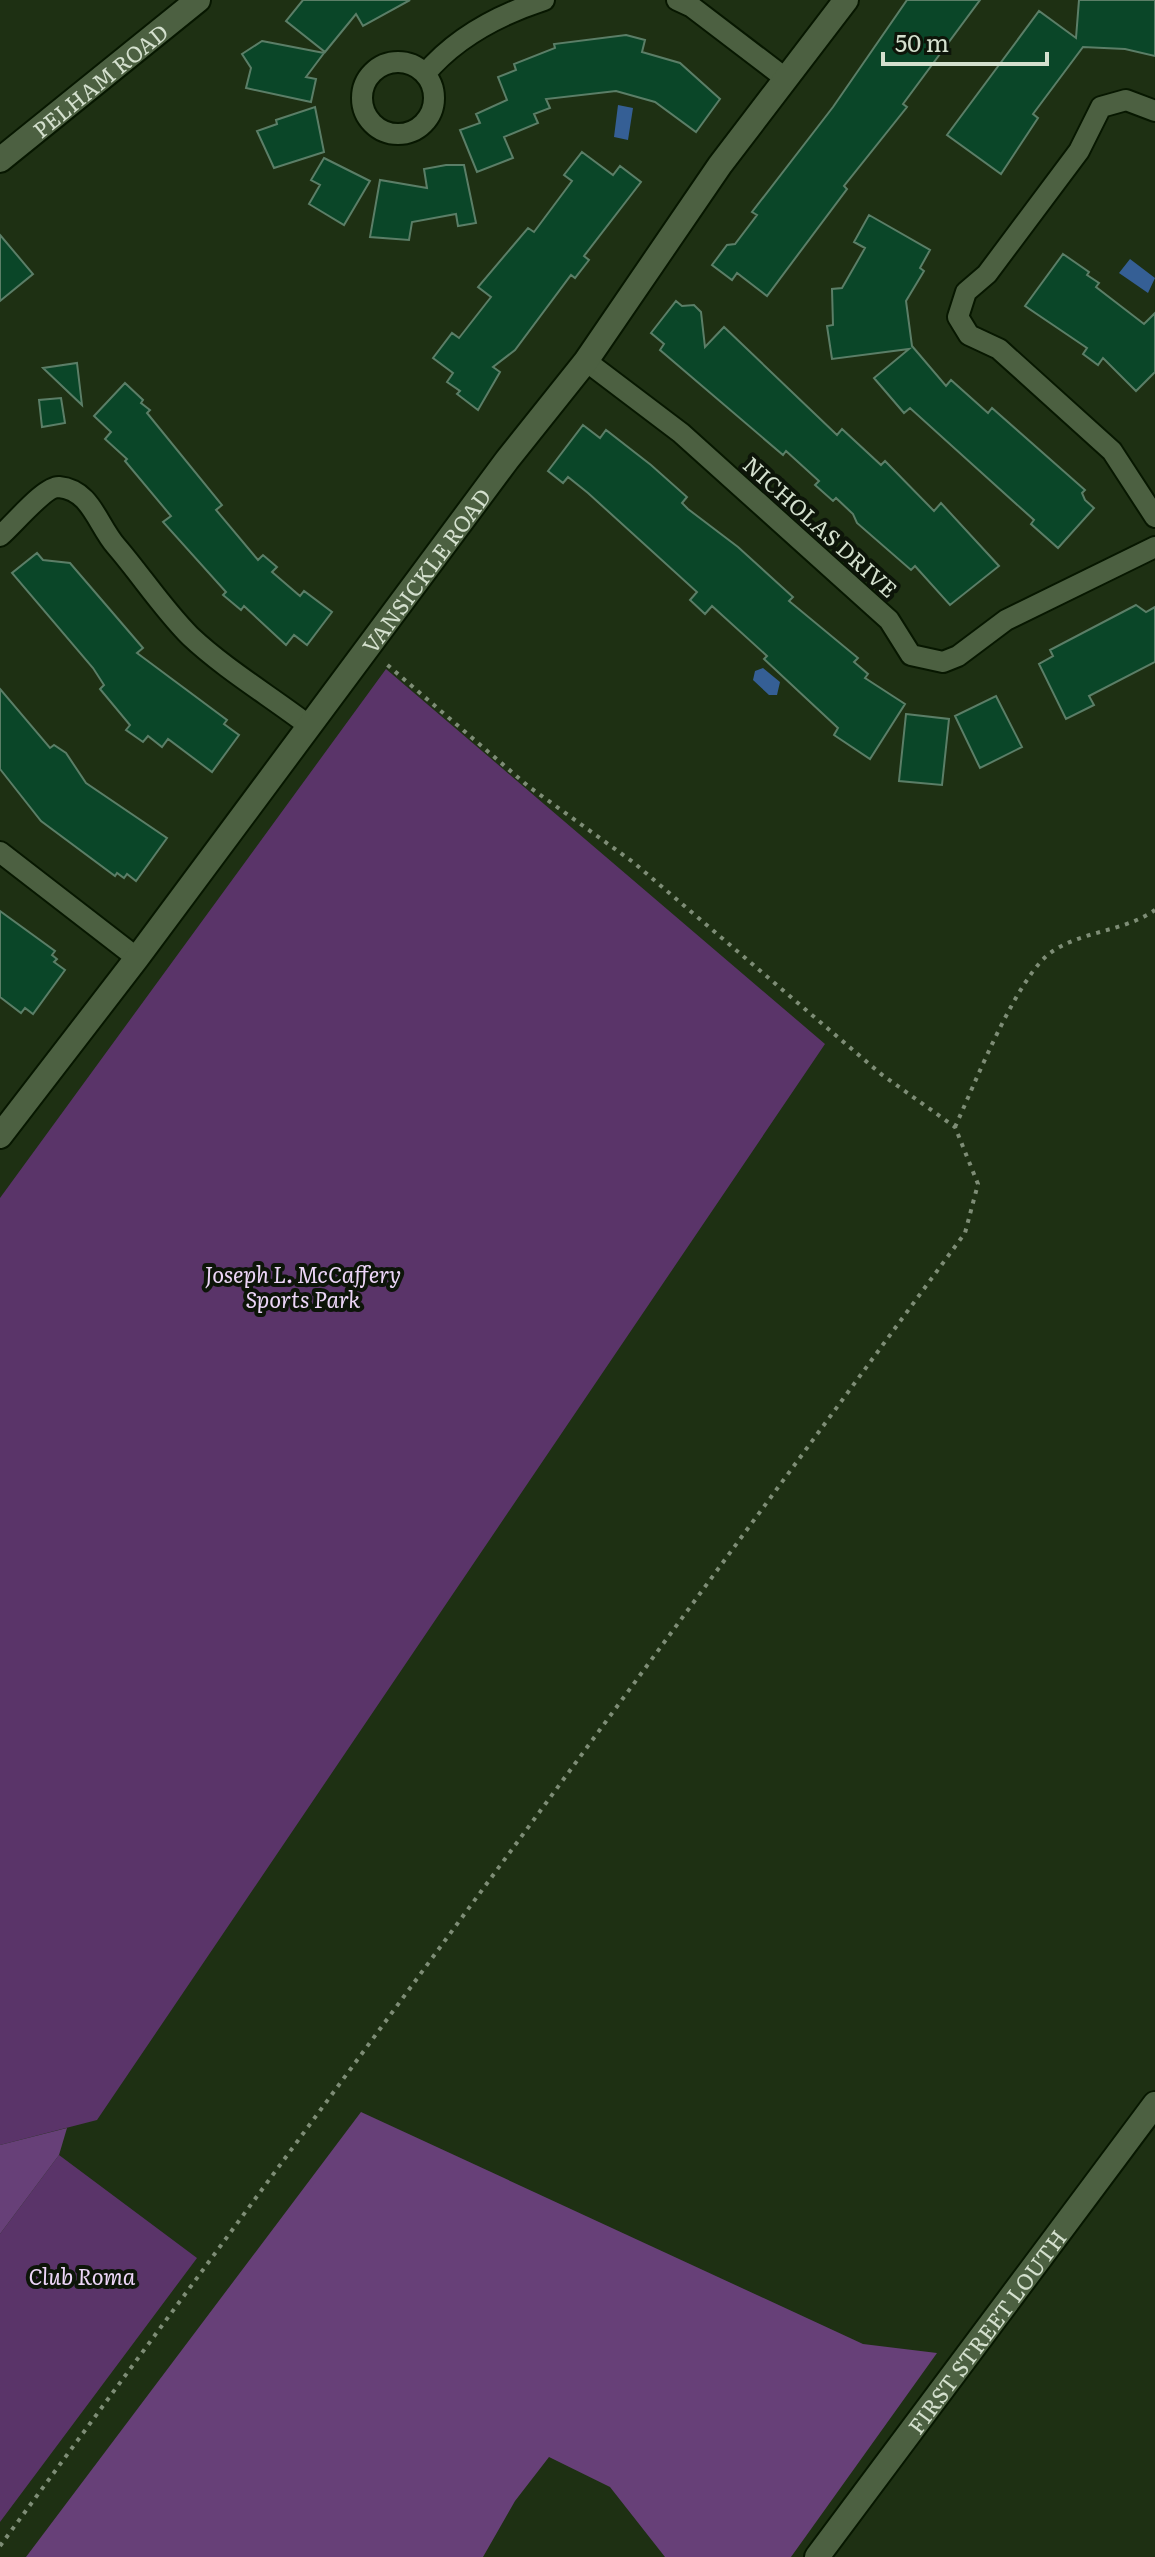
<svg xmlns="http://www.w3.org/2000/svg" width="1155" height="2557" viewBox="0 0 1155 2557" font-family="Literata,serif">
	<rect width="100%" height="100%" fill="#1e3013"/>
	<path fill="#5a3469" d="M386,669L825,1044L97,2120L0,2145V1198Z
		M59,2155L197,2258L0,2522V2234Z"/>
	<path fill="#674078" d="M361,2112L863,2344L937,2353L791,2557H665L610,2487L549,2457L515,2501L483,2557H26Z
		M67,2128L59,2155L0,2234V2145Z"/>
	<path fill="#355f95" d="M618,105L633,108L628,140L614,137Z
		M1130,259L1155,278L1148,293L1119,273Z
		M763,668L780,682L777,695H769L753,680L755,671Z"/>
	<path fill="#0a4628" stroke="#5b7e67" stroke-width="2" d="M303,0H410L363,26L356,14L325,52L286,21Z
		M907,0H980L903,104L907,107L844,186L847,189L767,296L737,273L732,280L712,265L727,245L735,244L757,215L752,212L833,107Z
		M1079,0H1155V56L1125,49L1083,47L1033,114L1038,118L1001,174L947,135L1039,11L1076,38Z
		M626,35L645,40L642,52L680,63L720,99L696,132L655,102L616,91L546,99L550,108L534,114L538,123L504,137L513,158L477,172L460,130L480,123L476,114L507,100L498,77L516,70L514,64L555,48L554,44Z
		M262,41L324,53L306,77L316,79L311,102L246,88L251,68L242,54Z
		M315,107L324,152L274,168L257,131L277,124L276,120Z
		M582,152L613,175L620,166L641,182L584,256L589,260L575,278L571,275L515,350L493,367L500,372L478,410L457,394L460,391L447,382L453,373L433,358L452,333L459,338L491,297L478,287L528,228L534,232L572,181L564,175Z
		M324,158L370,181L344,225L309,204L320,185L311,180Z
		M446,165H464L476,223L458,226L456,214L412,222L409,240L370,237L380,180L427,188L424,169Z
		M869,215L930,250L920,268L924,271L906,301L912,346L946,386L951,380L988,413L992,408L1085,490L1082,493L1085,500L1094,508L1058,548L1031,524L1034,520L910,408L904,413L874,378L909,349L832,359L827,326L833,325L832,289L842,288L865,248L854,242Z
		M0,235L33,274L0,301Z
		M1063,254L1089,272L1087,275L1099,283L1096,287L1144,324L1155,313V372L1136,391L1103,358L1098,365L1083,354L1087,348L1025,306Z
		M676,301L682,306L694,305L701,312L705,347L724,327L837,435L842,429L881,465L885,461L934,511L941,503L999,566L950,605L915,566L911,570L857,523L853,514L836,498L833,501L815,485L819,481L786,451L783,455L660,350L664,344L651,333Z
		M77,363L82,405L43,368Z
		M125,383L143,400L141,403L150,410L147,413L222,505L216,510L258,560L263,555L277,567L272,572L300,596L304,591L332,612L307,645L294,635L286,645L244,606L241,610L223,595L226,592L163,522L171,516L125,461L127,459L105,439L111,432L94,416Z
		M61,398L65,423L42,427L39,400Z
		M583,425L600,438L606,430L651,465L687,497L682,503L688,509L738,547L793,597L789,601L858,658L854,662L868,674L865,678L905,704L870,759L834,735L838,728L764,659L767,656L712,606L705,614L690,600L697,592L588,493L568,477L563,483L548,471Z
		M37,553L43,560L70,563L143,648L137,653L227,720L224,724L239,735L212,772L168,739L162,747L148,736L143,742L126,730L130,725L100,689L104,685L93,668L12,573Z
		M1136,605L1146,612L1155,607V662L1089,696L1094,705L1066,719L1039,664L1053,656L1050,650Z
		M0,689L50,748L54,745L66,753L86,783L167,838L136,881L127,874L124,878L117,873L115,876L41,821L0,769Z
		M996,696L1022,747L980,768L955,716Z
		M906,714L949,719L942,785L899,781Z
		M0,911L55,951L52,955L57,959L54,962L65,970L33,1014L25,1008L21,1013L0,997Z"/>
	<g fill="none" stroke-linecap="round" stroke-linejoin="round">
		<defs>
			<path id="minor" d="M677,0L692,7L785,78
				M362 98a36 36 0 1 1 72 0a36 36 0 1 1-72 0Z
				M425,74C456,37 498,15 544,0
				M1155,111L1126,100L1101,107L1079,151L987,274L966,292L958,317L969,335L999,349L1112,451L1155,517
				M586,361L681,433L889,620L911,655L943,662L958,656L1006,620L1155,547
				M0,536C14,524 45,486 59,487C91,490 97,524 116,546C141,575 163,609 190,636C225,669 270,696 308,725
				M0,852L137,958"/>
			<g id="tertiary">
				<path id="s1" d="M0,1136L137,958L507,460L586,361L720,165L846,0"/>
				<path id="s2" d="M817,2557L1155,2104"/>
			</g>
			<g id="secondary">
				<path id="s3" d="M0,160L198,0"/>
			</g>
		</defs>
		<use href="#minor" stroke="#071700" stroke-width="24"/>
		<use href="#tertiary" stroke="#071700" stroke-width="28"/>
		<use href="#secondary" stroke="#071700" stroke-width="28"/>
		<path stroke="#7e8d76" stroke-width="4" stroke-dasharray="4 6" stroke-linecap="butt" d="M955,1127C974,1086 1018,973 1053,951C1085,930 1123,932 1155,910
			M0,2546L965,1233L978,1184L955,1127L881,1074L633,862L528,786L384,662"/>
		<use href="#minor" stroke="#4c6041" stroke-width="20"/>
		<use href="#tertiary" stroke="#4c6041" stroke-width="24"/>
		<use href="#secondary" stroke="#4c6041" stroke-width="24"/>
	</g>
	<g text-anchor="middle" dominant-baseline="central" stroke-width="8" stroke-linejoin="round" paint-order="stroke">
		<g font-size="22" fill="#d4e0ce" stroke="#0d1509">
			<text stroke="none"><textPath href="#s3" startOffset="128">PELHAM ROAD</textPath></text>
			<text transform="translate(821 526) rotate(42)">NICHOLAS DRIVE</text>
			<text stroke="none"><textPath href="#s1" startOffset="708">VANSICKLE ROAD</textPath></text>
			<text stroke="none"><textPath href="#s2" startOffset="282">FIRST STREET LOUTH</textPath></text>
		</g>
		<g font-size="22" font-style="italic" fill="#edd6f8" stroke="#0d1509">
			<text x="303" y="1273">Joseph L. McCaffery<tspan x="303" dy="25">Sports Park</tspan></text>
			<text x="82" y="2275">Club Roma</text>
		</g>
	</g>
	<path d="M883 52v12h164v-12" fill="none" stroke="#d4e0ce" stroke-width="4"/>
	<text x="895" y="52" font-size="24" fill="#d4e0ce" stroke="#0d1509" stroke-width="6" paint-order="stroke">50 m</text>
</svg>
